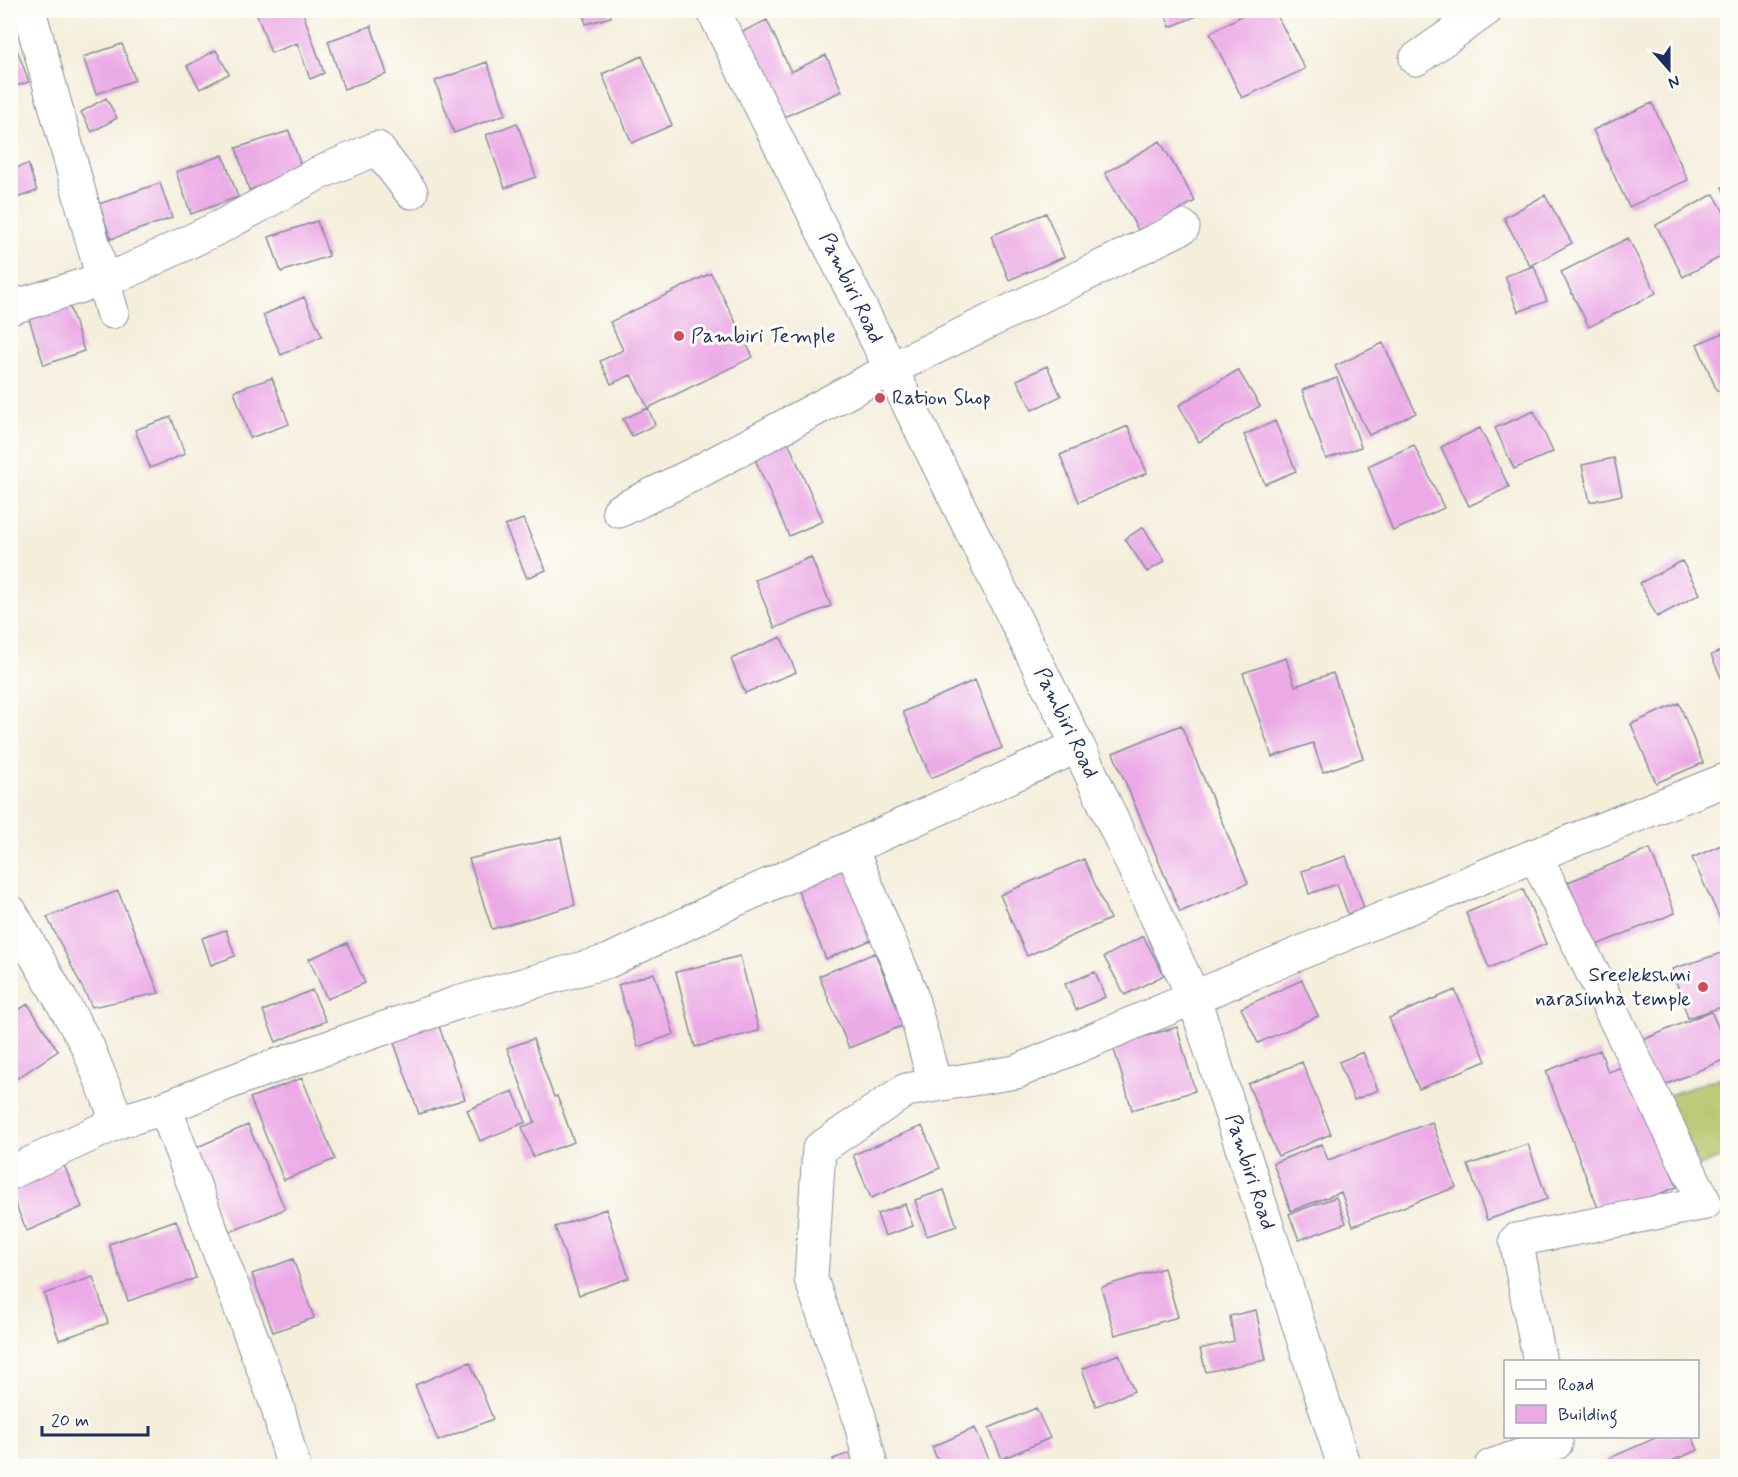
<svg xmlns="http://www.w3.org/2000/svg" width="1738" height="1477" viewBox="0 0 1738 1477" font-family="Mynerve,sans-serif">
	<rect width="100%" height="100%" fill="#fdfcf7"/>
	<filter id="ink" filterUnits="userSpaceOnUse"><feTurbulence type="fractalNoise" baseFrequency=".0167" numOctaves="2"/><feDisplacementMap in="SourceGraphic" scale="12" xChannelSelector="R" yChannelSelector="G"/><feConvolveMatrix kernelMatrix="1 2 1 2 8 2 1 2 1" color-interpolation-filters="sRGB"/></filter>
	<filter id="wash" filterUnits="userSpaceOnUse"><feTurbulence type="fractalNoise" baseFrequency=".008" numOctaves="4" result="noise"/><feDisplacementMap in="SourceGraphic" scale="24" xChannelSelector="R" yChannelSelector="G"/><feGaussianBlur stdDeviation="1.35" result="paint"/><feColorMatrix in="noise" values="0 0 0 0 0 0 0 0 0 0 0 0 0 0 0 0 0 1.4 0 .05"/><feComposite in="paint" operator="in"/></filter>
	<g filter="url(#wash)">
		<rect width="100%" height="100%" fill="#f4eedb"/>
		<path fill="#b3c063" stroke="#677860" stroke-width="1.5" d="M1727,1075V1155L1699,1166L1663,1097Z"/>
		<g id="blocks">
			<path fill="#eba9e6" d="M260,10H302L324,73L310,79L297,43L271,53L256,12Z
				M582,10H609L611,17L586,24Z
				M1164,10H1209V11L1170,27Z
				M1252,10H1274L1305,69L1242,98L1210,33Z
				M767,20L791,72L826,55L842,91L775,121L735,35Z
				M371,26L387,74L344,89L328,41Z
				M10,31L29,82L10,88Z
				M122,44L135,80L96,94L83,57Z
				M216,50L229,74L200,89L187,66Z
				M642,56L672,125L632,143L602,74Z
				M487,62L506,114L454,133L435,81Z
				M106,98L117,118L92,132L81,112Z
				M1652,103L1688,180L1629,207L1593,130Z
				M517,123L536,177L505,188L486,135Z
				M289,131L303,172L249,190L236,148Z
				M1160,141L1195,201L1140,233L1105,173Z
				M223,155L238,197L191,214L176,172Z
				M28,164L37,191L10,200V170Z
				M160,183L172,218L111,239L99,204Z
				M1728,185V200H1727L1722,187Z
				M1714,194L1728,220V253L1683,277L1656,225Z
				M1545,195L1572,243L1530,266L1504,218Z
				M1046,213L1064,257L1009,280L991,236Z
				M317,221L329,256L281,272L269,237Z
				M1628,238L1656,293L1589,327L1561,272Z
				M1534,266L1547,301L1518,312L1505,276Z
				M711,273L753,357L648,408L631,375L611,384L600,361L623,350L610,322Z
				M304,297L322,336L281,355L263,315Z
				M69,305L84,351L44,365L29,319Z
				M1728,331V387L1717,391L1697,344Z
				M1383,343L1416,413L1369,435L1335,366Z
				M1047,366L1061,396L1032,410L1017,380Z
				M1238,370L1260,406L1199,442L1179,405Z
				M272,378L289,424L250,438L234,391Z
				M1337,378L1361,447L1326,459L1302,390Z
				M648,408L655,425L632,436L623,419Z
				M1534,411L1553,452L1514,469L1495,428Z
				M171,417L185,454L150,468L135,430Z
				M1275,421L1296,471L1265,484L1244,435Z
				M1128,426L1147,473L1079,502L1060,455Z
				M1480,428L1509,487L1469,506L1441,447Z
				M788,442L823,521L789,536L754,457Z
				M1414,445L1444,508L1393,531L1368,466Z
				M1614,458L1622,495L1590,502L1582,465Z
				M523,519L546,570L527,578L505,526Z
				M1143,527L1165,561L1147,572L1125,539Z
				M811,557L831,606L775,628L755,580Z
				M1682,561L1700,594L1657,617L1640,583Z
				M781,637L796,672L745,693L731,659Z
				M1728,648V693L1711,655Z
				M1286,658L1295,686L1333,673L1363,758L1323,772L1313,743L1272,757L1243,673Z
				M975,680L1002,748L931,778L903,712Z
				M1679,703L1703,763L1656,783L1631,724Z
				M1181,725L1248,883L1180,912L1113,753Z
				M561,837L575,905L492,929L469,859Z
				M1728,842V936L1692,858Z
				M1650,849L1675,913L1594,946L1568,882Z
				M1346,856L1364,908L1348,914L1337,884L1309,894L1302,871Z
				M1084,859L1110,919L1027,956L1000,895Z
				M847,868L876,938L826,959L797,888Z
				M1523,889L1546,944L1489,968L1466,913Z
				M118,891L159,993L92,1007L47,917Z
				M226,930L235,956L211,965L202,938Z
				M1143,936L1164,975L1125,995L1104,957Z
				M347,943L365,983L327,999L309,959Z
				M1728,951V1005L1688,1018L1672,969Z
				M875,953L904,1025L849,1048L819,976Z
				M740,956L759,1031L695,1047L676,972Z
				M1095,972L1105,997L1076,1010L1065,984Z
				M654,973L674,1034L638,1047L618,985Z
				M1302,980L1318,1016L1258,1043L1241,1008Z
				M312,990L326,1021L276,1042L263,1011Z
				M1455,990L1486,1061L1419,1089L1389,1018Z
				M28,1004L58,1051L10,1083V1015Z
				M1711,1011L1728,1050V1058L1658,1088L1638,1042Z
				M436,1018L465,1099L419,1114L391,1034Z
				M1177,1027L1195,1091L1132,1110L1113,1046Z
				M533,1039L554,1097L557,1096L574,1142L533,1157L522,1127L535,1122L507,1048Z
				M1600,1050L1608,1072L1630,1064L1677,1187L1601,1216L1546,1071Z
				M1363,1052L1378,1090L1354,1100L1339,1062Z
				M1302,1062L1331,1134L1278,1156L1248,1084Z
				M302,1078L335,1159L284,1180L250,1098Z
				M513,1091L526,1122L480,1141L467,1110Z
				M1432,1122L1456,1187L1353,1226L1341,1192L1291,1211L1273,1163L1322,1144L1328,1160Z
				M248,1125L285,1209L230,1232L193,1149Z
				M922,1126L940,1168L871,1198L853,1155Z
				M1528,1144L1547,1199L1487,1220L1468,1165Z
				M64,1165L82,1207L27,1231L10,1192V1188Z
				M944,1190L957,1226L927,1236L915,1200Z
				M1336,1197L1346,1223L1299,1240L1289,1214Z
				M905,1204L913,1226L885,1236L877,1214Z
				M606,1209L629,1278L579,1295L555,1227Z
				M176,1220L196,1278L128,1301L109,1244Z
				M293,1259L314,1318L273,1332L252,1274Z
				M1164,1268L1178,1317L1115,1335L1101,1287Z
				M93,1277L108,1323L59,1340L44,1294Z
				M1256,1310L1266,1360L1206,1372L1200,1349L1234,1341L1230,1316Z
				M1119,1354L1134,1391L1096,1406L1082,1369Z
				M470,1362L493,1419L438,1441L415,1385Z
				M1036,1408L1050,1438L1002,1459L989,1428Z
				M975,1428L992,1466H940L932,1447Z
				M1660,1436H1692L1698,1450L1660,1466H1608L1605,1460Z
				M858,1450L864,1466H836L833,1459Z
				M824,1462L825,1466H811Z"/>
		</g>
	</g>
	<g filter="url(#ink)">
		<use href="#blocks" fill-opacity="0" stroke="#888e9c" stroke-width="1.5"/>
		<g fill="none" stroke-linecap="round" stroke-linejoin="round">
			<defs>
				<path id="minor" d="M29,10L112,312
					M713,10L1078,746L1194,998L1344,1466
					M1416,59L1486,10
					M10,308L126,272L222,226L317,174L377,148L411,192
					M619,511L700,471L891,369L1183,227
					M851,848L910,991L935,1085
					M1535,855L1705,1203L1516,1240L1540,1362
					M10,911L87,1045L118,1122
					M165,1108L277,1405L293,1466
					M10,1173L118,1122L165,1108L243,1077L457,1003L609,961L735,900L1078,746
					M871,1466L859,1416L811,1279L819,1149L906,1090L1016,1072L1501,869L1728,779
					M1491,1466L1556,1443L1554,1436"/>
			</defs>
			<use href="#minor" stroke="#888e9c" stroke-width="35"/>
			<use href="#minor" stroke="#fff" stroke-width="33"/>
		</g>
	</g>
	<g fill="#d1495b" stroke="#fdfcf7" stroke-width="2">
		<circle cx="679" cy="336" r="6"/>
		<circle cx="880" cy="398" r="6"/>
		<circle cx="1703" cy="987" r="6"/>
	</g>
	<g text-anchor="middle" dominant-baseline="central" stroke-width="6" stroke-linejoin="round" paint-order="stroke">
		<g font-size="21" fill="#1b2f5e" stroke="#fdfcf7">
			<text transform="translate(851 288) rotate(64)">Pambiri Road</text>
			<text transform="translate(1066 723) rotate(64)">Pambiri Road</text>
			<text transform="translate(1250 1172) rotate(72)">Pambiri Road</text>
		</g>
		<g font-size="21" fill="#1b2f5e" stroke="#fdfcf7" text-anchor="start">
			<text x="691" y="336">Pambiri Temple</text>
			<text x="892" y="398">Ration Shop</text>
			<text x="1691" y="975" text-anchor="end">Sreelekshmi<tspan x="1691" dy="24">narasimha temple</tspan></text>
		</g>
	</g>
	<rect width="1738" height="1477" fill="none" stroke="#fdfcf7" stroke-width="36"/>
	<rect x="1504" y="1360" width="195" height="78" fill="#fdfcf7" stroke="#a3aaba" stroke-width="1.5"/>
	<rect x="1516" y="1380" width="30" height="9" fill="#ffffff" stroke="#a3aaba" stroke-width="1.5"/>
	<text x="1558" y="1390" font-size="18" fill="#1b2f5e">Road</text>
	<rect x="1516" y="1405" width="30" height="18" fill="#eba9e6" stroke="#a3aaba" stroke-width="1.5"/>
	<text x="1558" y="1420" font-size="18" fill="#1b2f5e">Building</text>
	<g transform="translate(1669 69) rotate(159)" stroke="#fdfcf7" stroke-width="4.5" paint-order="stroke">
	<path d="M0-4.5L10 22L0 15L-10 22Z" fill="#1b2f5e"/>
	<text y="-9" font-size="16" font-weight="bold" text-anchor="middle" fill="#1b2f5e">N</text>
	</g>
	<path d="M42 1426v9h106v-9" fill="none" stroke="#1b2f5e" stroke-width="3"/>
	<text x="51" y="1426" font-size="18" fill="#1b2f5e" stroke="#fdfcf7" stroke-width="4.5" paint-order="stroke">20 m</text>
</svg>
